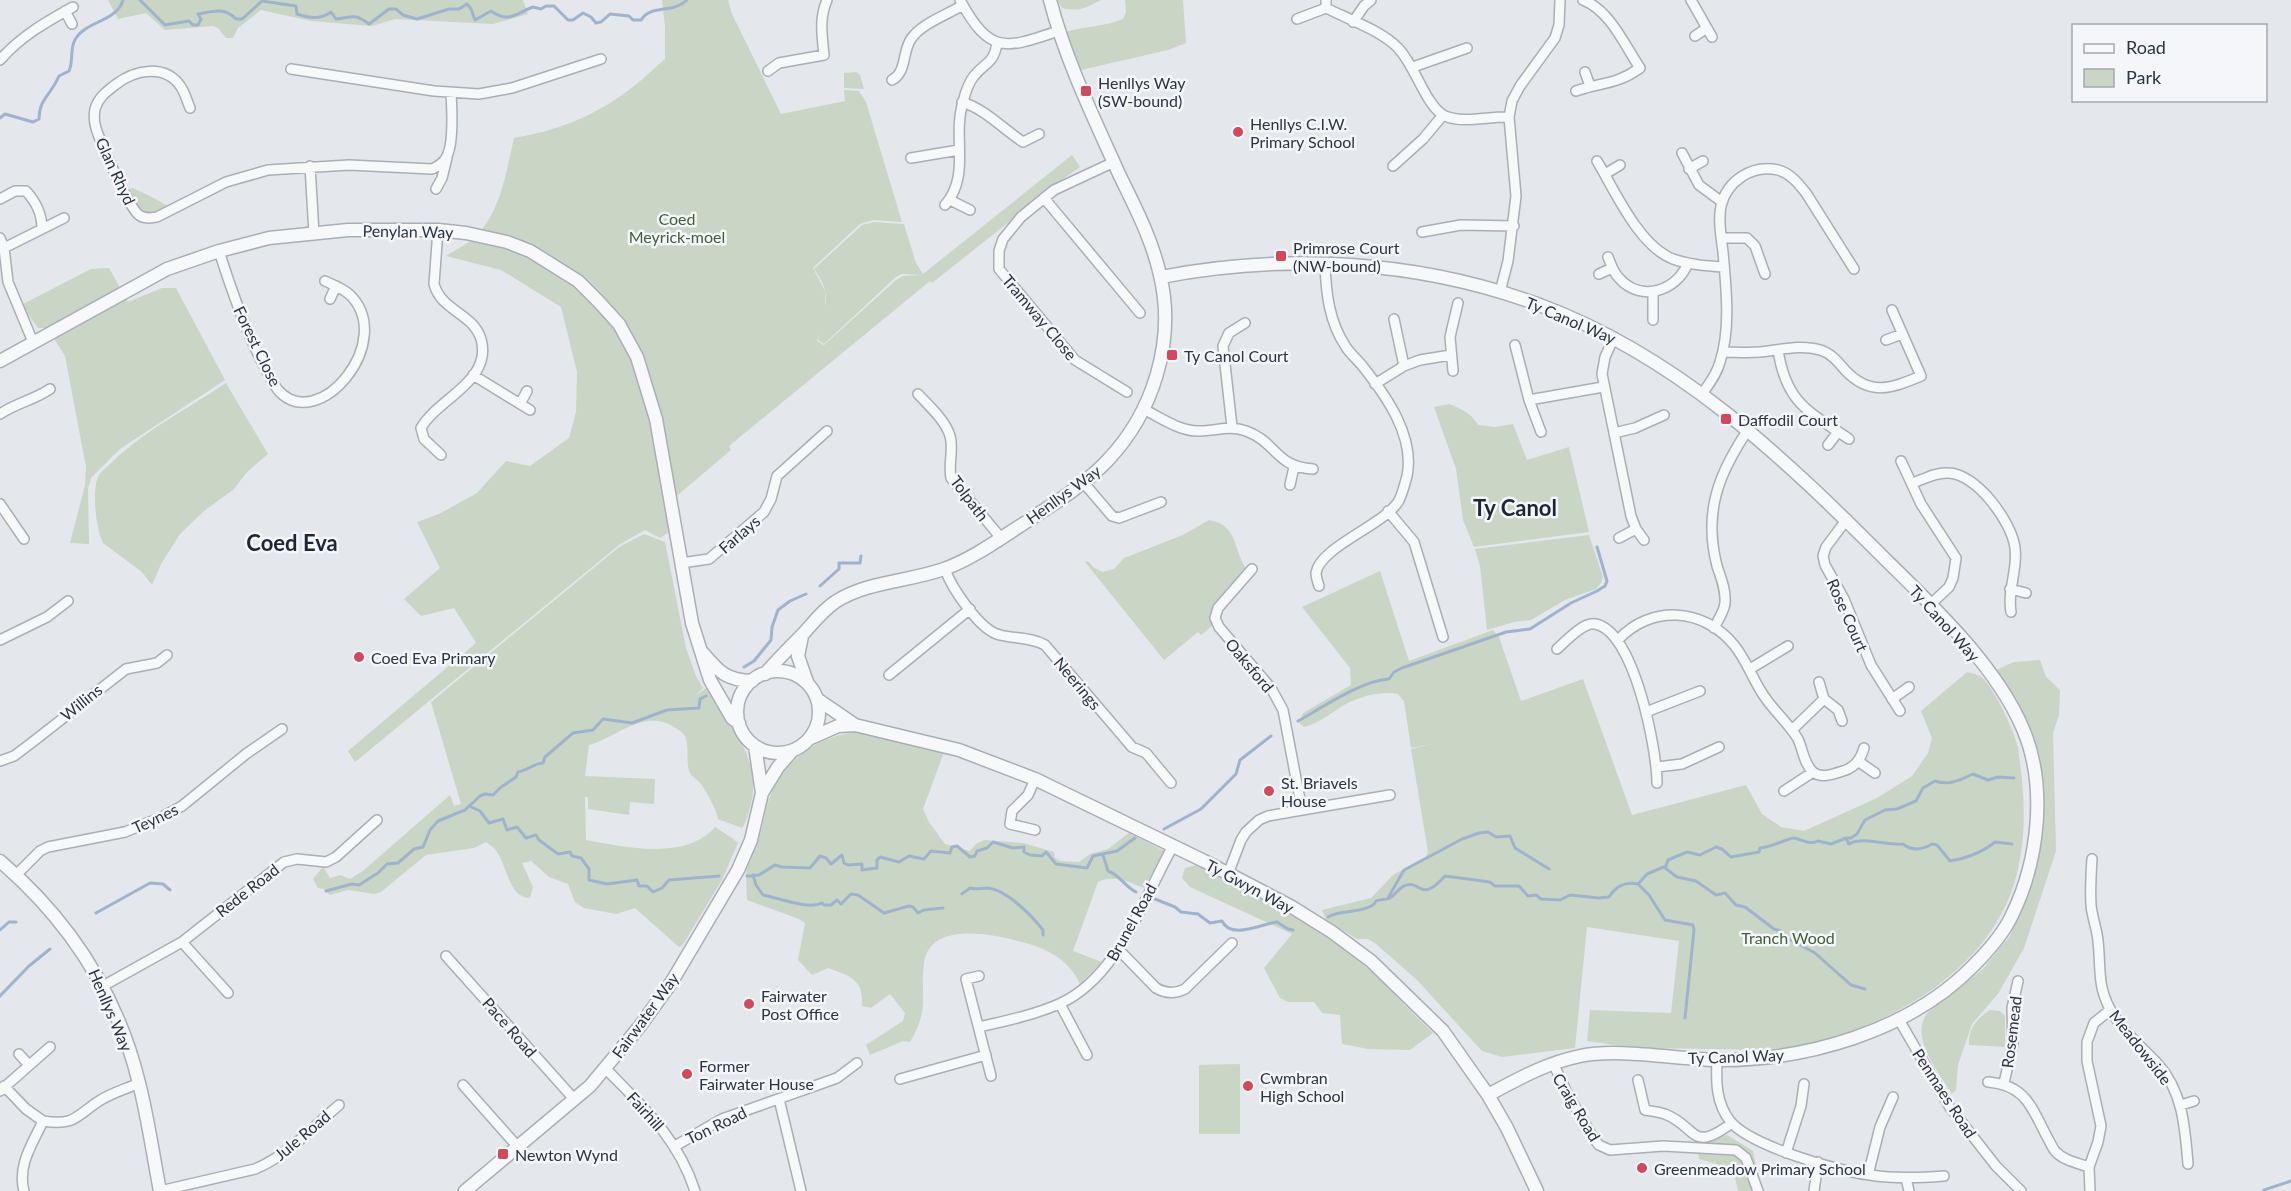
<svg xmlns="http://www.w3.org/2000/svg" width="2291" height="1191" viewBox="0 0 2291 1191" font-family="Lato,sans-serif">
	<rect width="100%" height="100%" fill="#e4e7ec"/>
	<path fill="#c9d6c5" d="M108,0H523L528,14L493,24L395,19L372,26L311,21L261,10L238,28L233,38H226L218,28L213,26L165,30L146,13L118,19Z
		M662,0H728L732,14L781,114L845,101L844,90L859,91L866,102L902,222L873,220L860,224L813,268L825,291V306L817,341L824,345L896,280L903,276L922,275L902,274L896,277L824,344L818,340C821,308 836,299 814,269L862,225L874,222L904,224L916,263L923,274L1072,155L1080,167L1029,203L1009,222L932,283L930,281L729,446L731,450L679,494L666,501L669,532L660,538L645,530L619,545L355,762L348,751L476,643L454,608L421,616L404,599L440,568L417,522L439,514L477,493L506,461L530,466L569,438L576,412L577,372L561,307L501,270L446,256C455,250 466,245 474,238C501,213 506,172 514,138C552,132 590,118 622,95C637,85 651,71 665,59V27Z
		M1057,0H1101C1085,8 1080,12 1062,8Z
		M1125,0H1183L1186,43L1168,50L1081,70L1066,32C1085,26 1104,27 1123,19L1126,12Z
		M856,72L860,75L864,89L844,88V73Z
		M132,188C138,190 165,203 168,207L153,215C138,212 133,204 130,189Z
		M109,268L128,302L162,288H176L225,380L120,449L91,478L88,489L89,544L70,543L85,485L86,467L65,356L47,328H38L21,305L91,269Z
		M226,383L268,454L247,472L234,489L204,511L180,534L161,564L152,585L142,572L103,543C96,529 91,489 99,475C101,471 106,468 109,465C142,432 187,409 226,383Z
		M1449,404C1462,409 1471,413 1478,425L1495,427L1513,424L1527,460L1569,447L1589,532L1474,547L1463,520L1456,469L1434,407Z
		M1209,520C1239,525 1233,551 1247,570C1235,583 1205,608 1213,625L1201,635L1198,632L1164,660L1085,562L1088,561L1094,568L1103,572L1114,569L1124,558L1183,535Z
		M644,534L665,542L686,648L696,676L703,688L696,695L708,687C731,725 765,764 749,811C747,817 746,823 742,828L718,819C718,813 705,788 700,783C697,779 692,777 690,773C685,762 690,747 685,736C682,731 675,728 671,725C642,710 615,738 589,745L585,776L655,779L654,804L630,802L629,815L588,809V797H585L586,840C624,847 686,861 715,827L732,838L738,843L722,880L682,946L679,947L635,908L616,914L584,908L575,902L568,884L549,877L531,861L522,863L533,887L530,898C509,898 507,866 497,852C495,848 490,845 486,842L474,848L426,855L381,892L374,894L348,890L330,895L324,889L318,888L313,879L322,868H324L330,878L340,875L350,879L364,870L450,795L454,806L461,804L431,702L619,547Z
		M1589,535L1603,577L1601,583L1596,589L1565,600L1531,620L1514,622L1487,630L1480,566L1475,549Z
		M1380,571L1409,661L1493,630L1499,637L1521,701L1583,679L1632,815L1746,785L1762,814L1781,827L1804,831L1877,798L1912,776L1928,753L1932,738L1921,711L1967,672C1971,673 1977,674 1980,676C1993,685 2015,732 2018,748C2025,794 2028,843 2013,887C1984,976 1878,1033 1791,1047C1762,1051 1734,1049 1705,1049C1684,1048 1662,1049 1641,1048C1623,1047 1605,1043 1587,1041L1590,1010L1671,1013L1679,941L1587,927L1575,1048L1502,1057L1482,1051L1417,980L1376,944L1368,939H1357L1326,920L1322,910L1371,898L1393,875L1426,857L1428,852L1411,749L1432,744L1411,748L1404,701L1398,694C1382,691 1361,696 1346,704C1331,712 1321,723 1304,727L1299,723L1303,713L1351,685L1350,668L1302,607Z
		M2040,660L2046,677L2060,690L2059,715L2053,733L2056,851L2024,948L1998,994L1972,1024L1958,1065L1956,1090L1952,1094C1939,1072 1908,1037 1928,1012L1983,969L2010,936L2035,871L2043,834L2044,803L2040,764L2032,731L2016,698L1996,670L2014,662Z
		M857,732L944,752L923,809L929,822L945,844L970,851L976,844L984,840L1023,843L1054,852L1055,858L1061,861L1079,862L1090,854L1108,849L1129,833L1164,851L1144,888C1130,882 1112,874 1098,882L1073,951L1102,962L1080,984C1068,957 1042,946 1014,940C988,933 929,923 924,963C920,997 930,1009 910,1042L903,1041L870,1055L866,1045L903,1021L905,1013L890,994L871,1008L862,1006C864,979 850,976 828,968L812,975L798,960L805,923L799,919L747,900C747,890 745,878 747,868C750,858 755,848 759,838C764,823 765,808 771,794C786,759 820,735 857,732Z
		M1197,865C1254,891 1311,922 1360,962C1386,984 1409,1010 1433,1033L1410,1050L1368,1049L1342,1044L1340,1015L1322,1013L1314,1002H1288L1280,998L1264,968L1292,934L1190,887L1182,878L1185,868Z
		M1990,1010L2000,1011L2005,1016V1047L1969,1045C1968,1029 1977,1018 1990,1010Z
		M1240,1064V1134H1199V1065Z
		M1727,1135L1753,1151L1761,1191H1738L1733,1169L1699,1159L1696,1143Z"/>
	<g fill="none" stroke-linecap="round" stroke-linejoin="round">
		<path stroke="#9fb4cc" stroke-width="3" d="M140,0L165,25L189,21L193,25H198L201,19L198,14C214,11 224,7 236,19H242L262,1L296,6L297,14C309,18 320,20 331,12L336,19C352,17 355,13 369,24L389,9H396L403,15L417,19L449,9H459L467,4L471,9L475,20L491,11C509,24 516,13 533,7L541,9L546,6H554L568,20H573L583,13L591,17L596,23L601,22L610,14L629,16L633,20H641C651,4 673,14 687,0
			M0,118L5,114L33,122L39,119C39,99 51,95 59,76L69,71C74,60 69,48 76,38C86,23 110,21 119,8C121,6 122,3 123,0
			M820,586L839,569V563H860L861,556
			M744,667L754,661L771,640L772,627L778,610L790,601L806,594
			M1298,721C1323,707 1363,680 1389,679L1394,672L1402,668L1506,632L1530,629L1571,603L1597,591L1605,586L1607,581L1597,547
			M469,806L480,811L489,823L503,819L507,830L517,827L526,838L536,835L539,840L558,854L570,852L572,856L581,858L589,869V880L607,884L637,880L639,886H647L653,892L662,888L669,880L719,876
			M1164,829L1201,809L1236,774L1240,760L1271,736
			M1846,838L1849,844C1862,836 1887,846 1903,844C1912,851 1922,850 1932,844L1937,845L1950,861C1965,859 1983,852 1995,842L2012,844
			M1103,855L1108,871C1120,875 1124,886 1136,892
			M1664,867L1677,877L1696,881L1716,895L1725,893L1736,905L1745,907L1774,929L1781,931L1789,939L1815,953L1851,985L1865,989
			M753,875L756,885L763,895C779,898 808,910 822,903L824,905H831L837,900L841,904L851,894L858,895L884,913L909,906L913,907L918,913L924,910L943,908
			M747,876L759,875L775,865L782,867L810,868L820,856L826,858L831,864L842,855L844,863L848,865L862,864V870L877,868V860L880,857L899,862L909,856L924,859L931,851L950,853L952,847L957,846L970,857L975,856L977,851L987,848L993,842L1013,848L1024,847V852L1030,855L1042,856L1046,852L1056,864L1087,868L1093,856L1117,851L1135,838
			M1638,884L1649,895L1665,920L1693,925L1694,930L1685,1018
			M326,891L352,884L359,885L378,873L387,864L398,863L414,849L423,847L430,830L438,821L465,810L480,796L485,794L493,795L500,788L516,777L518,772C528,770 533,764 543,763L545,757L573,733L593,730L603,719L632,723L667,710L699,708L700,699L706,696
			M962,894L970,888C977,890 981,888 988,888C1007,890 1032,916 1043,930V935
			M1388,898L1404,870L1462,839L1479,833L1488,832L1496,837L1510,836L1515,848L1549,869
			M1155,899L1175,907L1181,912L1198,914L1210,923L1222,921C1231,940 1261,924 1277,922L1288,929L1293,930
			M96,913L150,883L163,884L170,890
			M1328,917C1341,909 1360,914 1373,905C1375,904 1375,902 1376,901C1380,899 1386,900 1390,898C1395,895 1399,888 1404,886C1421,878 1419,905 1445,876L1490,882L1495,886H1519L1528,896L1536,895L1541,899L1560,900L1570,895L1599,898L1609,897C1615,887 1625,881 1638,884L1647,874L1666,866L1668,860L1687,852L1700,855L1716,847L1722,849L1731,857L1759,852L1760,848C1771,848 1790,837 1794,838C1803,840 1809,845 1818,841L1831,844L1846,838H1851L1857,834L1865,820L1885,810L1897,809L1916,801L1923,788L1935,781C1949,786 1960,780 1973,774L1988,780L1998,777L2014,778
			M0,930L9,922H16
			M0,996L29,966L50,949
			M2264,1190L2291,1181"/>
		<defs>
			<path id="minor" d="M960,0C990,55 1005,49 1058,31
				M1326,0V8C1348,19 1382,31 1398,48C1415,65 1426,107 1445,116C1464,124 1489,116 1509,117L1516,196L1508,261L1500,292
				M1691,0L1712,37
				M65,11L72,24
				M1297,19L1326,8
				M1353,22L1364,6L1371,0
				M1695,36L1707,28
				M0,60C21,36 46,22 73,7
				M1413,67L1467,48
				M291,69L434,91L479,94L512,88L601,59
				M768,71L779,63L824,55C822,35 819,19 827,0
				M1585,72L1590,86
				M892,80C907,72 902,52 911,39C922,23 947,15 963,5
				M1576,91C1602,82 1616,85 1640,68C1625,46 1610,10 1583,0
				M962,102C985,109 1003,129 1023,142L1039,134
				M190,108C187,101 185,93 181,87C165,63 134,70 115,85C106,92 98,98 95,109C94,115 94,122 96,128C100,142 129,208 139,215C144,219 150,218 157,217L226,182L268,170L349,165L432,169C438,166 444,163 447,156C454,142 452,109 451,93
				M1509,117L1512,101L1520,86L1555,38L1559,25L1560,0
				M1682,153L1699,185L1722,202
				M911,158L959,150
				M1597,161C1615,191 1639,246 1673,259C1690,265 1707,266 1724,267
				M1114,162L1054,190L1021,217L1003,239L999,251V269L1075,360L1127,392
				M310,166L314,234
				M1393,166L1423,139L1443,115
				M1689,169L1703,161
				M1605,174L1620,165
				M436,189L442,178L447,158
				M1044,198L1140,313
				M0,199L15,191H26C36,202 42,213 42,229L4,248
				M950,200L970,210
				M945,205C971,175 952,137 963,102C965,94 969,82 974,76C985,62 994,64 997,43
				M42,229L64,218
				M438,230L434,284C441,311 473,313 481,339C493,381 437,399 421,428L424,439L441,455
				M1422,232L1461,225L1514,226
				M0,238L4,248L8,282L33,342
				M1721,238H1747L1755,246L1765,274
				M219,251C231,289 244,327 262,362C267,371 272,382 278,390C318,436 398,340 349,294C342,288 333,285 325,281
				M1608,257C1611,264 1613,272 1619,278C1641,303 1677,291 1688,263
				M1599,274L1612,268
				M330,299L336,286
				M1653,320V292
				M1614,337L1605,357L1602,374L1631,516L1636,529L1644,540
				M1886,340L1902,334
				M1515,345L1529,400L1541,432
				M1778,350C1786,403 1808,411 1849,439
				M1723,352C1735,352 1748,353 1760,352C1780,350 1801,344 1820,350C1831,353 1838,362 1845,370C1870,397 1892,388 1921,376L1892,310
				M1404,366L1420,360L1451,355
				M1453,371L1450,337L1458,303
				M473,375L530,410
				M1375,384L1404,366L1394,319
				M918,394C928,405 946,421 950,436C954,449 948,464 951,478L1001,538
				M1702,394C1709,384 1717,374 1720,362C1731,328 1726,287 1723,252C1721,237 1718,220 1721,206C1727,181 1752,164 1778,170C1790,173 1798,183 1806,193L1854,269
				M1529,400L1603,387
				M520,404L527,391
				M1143,409C1160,417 1180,432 1200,431C1216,431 1229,425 1246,431C1277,442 1275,467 1313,469
				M0,414C16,403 34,400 50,389
				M1232,427L1223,346L1229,333L1245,323
				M1614,433L1635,428L1664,415
				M1828,445L1838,432
				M1901,461L1921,504L1956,558L1953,578L1949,587L1931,604
				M1083,482L1112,516L1119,518L1161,502
				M1913,483C1924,479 1936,472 1948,473C1976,473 2012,522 2015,548C2018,570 2007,590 2011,612
				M1290,485L1294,467
				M0,504L24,539
				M1388,511L1414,542L1443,637
				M1847,519L1826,547L1823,556L1825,565L1844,599L1871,665L1900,711
				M1619,538L1636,529
				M681,563L709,559L764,512L771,499L777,476L827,431
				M945,569C951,587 980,631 1000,635C1016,639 1031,637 1045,645L1132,747L1146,753L1171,783
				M1252,569L1218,608L1215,618L1219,627L1271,688L1283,710L1302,810
				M1319,586C1318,583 1316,577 1316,573C1320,547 1382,526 1398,502C1402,496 1405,483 1407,476C1415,437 1387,397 1364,368C1359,361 1351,355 1346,347C1329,322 1326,293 1325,264
				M2010,589L2026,593
				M1714,628C1718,620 1724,612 1725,603C1726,590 1721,578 1717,566C1714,554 1712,542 1712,530C1711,492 1727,462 1747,431
				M0,640L47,617L68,601
				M1618,640C1651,604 1704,608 1734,645C1747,661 1753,680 1764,696C1774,711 1789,724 1798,739C1803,750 1804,764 1813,772C1821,779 1834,774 1843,771C1854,768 1861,759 1864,748
				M1557,649C1566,641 1583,622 1595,624C1634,630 1657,750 1657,783
				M1750,669L1788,646
				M889,675L970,609
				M1819,682L1824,699L1838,710L1842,721
				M1892,699L1909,687
				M1646,712L1700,691
				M1792,730L1824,699
				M0,761L14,756L30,744L126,669L157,663L167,655
				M1858,761L1875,773
				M1657,767L1682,764L1719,747
				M1035,779L1028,795L1012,811L1010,824L1035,830
				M1784,791L1813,772
				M2092,859C2091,874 2090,890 2091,905C2092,917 2097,929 2098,941C2101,967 2097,985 2110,1009C2122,1031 2141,1046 2158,1064C2183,1092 2185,1128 2188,1164
				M1228,874L1241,840L1246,832L1259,820L1268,816L1302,810L1390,795
				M16,875L40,851L48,847L125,832L162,817L182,806L246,754L282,729
				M182,942L228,993
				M1118,949L1156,988C1166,994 1175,994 1185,989L1232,943
				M446,956L574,1099
				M979,976L966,979L991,1076
				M103,986L182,942L284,862L297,859L326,862L336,857L377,820
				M1060,1004L1087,1055
				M1898,1018L1949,1106L1996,1166L2021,1191
				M979,1027C1005,1021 1034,1015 1059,1004C1118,978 1143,899 1173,846
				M19,1054L29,1065
				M1717,1060C1716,1082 1716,1103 1730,1121C1749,1145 1839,1172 1870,1175C1895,1179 1919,1178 1944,1176
				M1553,1063L1568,1095L1594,1139L1599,1145L1610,1150L1663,1146L1736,1150L1746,1158L1758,1191
				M605,1068C643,1107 678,1138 695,1191
				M900,1079L986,1055
				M1638,1080L1645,1110C1651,1111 1659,1112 1665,1114C1698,1127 1690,1154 1732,1123
				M1988,1082C2025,1085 2031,1106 2046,1135C2049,1140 2052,1147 2055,1151C2064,1161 2078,1163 2089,1167
				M2004,1083L2013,1043L2012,1008L2018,981
				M463,1085L517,1146
				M4,1086L26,1109L43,1121
				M0,1091L50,1047
				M779,1099L801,1191
				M2181,1105L2194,1101
				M675,1146L722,1119L837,1078L857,1063
				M1786,1153L1801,1106L1804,1084
				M1868,1175L1880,1127L1893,1097
				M1906,1178L1909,1191
				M24,1191C17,1165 33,1143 43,1121C75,1126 76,1116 99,1101C111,1093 126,1089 139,1083
				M160,1191L255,1169C287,1156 312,1128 339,1105
				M1814,1191L1818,1162
				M2090,1191L2089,1167L2098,1142L2101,1126L2087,1061V1042L2094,1023L2110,1010"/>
			<path id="tertiary" d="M1161,277C1286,253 1417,260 1537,304C1677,355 1783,457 1886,560C1934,607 1997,667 2023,729C2047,785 2039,860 2012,915C2004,933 1988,951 1974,965C1910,1031 1806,1061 1716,1060C1675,1059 1618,1048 1580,1056C1546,1063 1518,1079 1488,1095
				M0,361L167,269L219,251L269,238L348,230H438L466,233L507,242L530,251L578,281L598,301L619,324L637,357L656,419L692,623L710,680L732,718L739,723
				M802,636L798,656L807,682
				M703,653C719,672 726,680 752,681
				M737 712a41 41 0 1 1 82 0a41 41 0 1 1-82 0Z
				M765,674C777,660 790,647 803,634C813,623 822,611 835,602C868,581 907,582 944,569C972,559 998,540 1023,524C1052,505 1083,486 1107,461C1153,413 1176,341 1160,275C1152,239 1135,207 1119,174C1093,116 1066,61 1050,0
				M817,699L855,725L959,750L1035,779L1204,861L1292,907L1332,932L1371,961L1443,1031L1488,1095L1507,1128L1537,1191
				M811,738L838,726L855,725
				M755,746L762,793
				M0,861C70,921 117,993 139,1083C148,1118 153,1155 160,1191
				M465,1191L590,1086L640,1026L671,983L738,870L751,840L762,793L778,767L793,750"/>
		</defs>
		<use href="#minor" stroke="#a9aeb7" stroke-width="12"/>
		<use href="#tertiary" stroke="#a9aeb7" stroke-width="15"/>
		<use href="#minor" stroke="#f7f8fa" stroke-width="9"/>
		<use href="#tertiary" stroke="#f7f8fa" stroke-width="12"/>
	</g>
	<g fill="#d1495b" stroke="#f4f6f9" stroke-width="2">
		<rect x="1080" y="85" width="12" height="12" rx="3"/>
		<circle cx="1238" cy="132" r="6"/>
		<rect x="1275" y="250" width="12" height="12" rx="3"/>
		<rect x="1166" y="349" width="12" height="12" rx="3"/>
		<rect x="1720" y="413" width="12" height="12" rx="3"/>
		<circle cx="359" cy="657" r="6"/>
		<circle cx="1269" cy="791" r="6"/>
		<circle cx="749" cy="1004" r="6"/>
		<circle cx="687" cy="1074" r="6"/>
		<circle cx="1248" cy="1086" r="6"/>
		<rect x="497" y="1148" width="12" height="12" rx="3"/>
		<circle cx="1642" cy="1168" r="6"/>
	</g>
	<g text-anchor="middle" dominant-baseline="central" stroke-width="5" stroke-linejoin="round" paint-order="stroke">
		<g font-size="16" fill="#2b3445" stroke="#f4f6f9" text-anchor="start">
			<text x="1098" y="82">Henllys Way<tspan x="1098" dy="18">(SW-bound)</tspan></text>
			<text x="1250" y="123">Henllys C.I.W.<tspan x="1250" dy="18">Primary School</tspan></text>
			<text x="1293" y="247">Primrose Court<tspan x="1293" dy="18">(NW-bound)</tspan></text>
			<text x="1184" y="355">Ty Canol Court</text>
			<text x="1738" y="419">Daffodil Court</text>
			<text x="371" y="657">Coed Eva Primary</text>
			<text x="1281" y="782">St. Briavels<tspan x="1281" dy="18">House</tspan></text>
			<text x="761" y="995">Fairwater<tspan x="761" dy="18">Post Office</tspan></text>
			<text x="699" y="1065">Former<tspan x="699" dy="18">Fairwater House</tspan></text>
			<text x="1260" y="1077">Cwmbran<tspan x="1260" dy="18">High School</tspan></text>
			<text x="515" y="1154">Newton Wynd</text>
			<text x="1654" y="1168">Greenmeadow Primary School</text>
		</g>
		<g font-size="16" fill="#2b3445" stroke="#f4f6f9">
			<text transform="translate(116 171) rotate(65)">Glan Rhyd</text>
			<text transform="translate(408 231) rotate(1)">Penylan Way</text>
			<text transform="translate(1040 317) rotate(50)">Tramway Close</text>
			<text transform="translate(1571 320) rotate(23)">Ty Canol Way</text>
			<text transform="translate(258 346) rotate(64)">Forest Close</text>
			<text transform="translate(1063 494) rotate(-36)">Henllys Way</text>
			<text transform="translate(970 498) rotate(53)">Tolpath</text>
			<text transform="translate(739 534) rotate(-41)">Farlays</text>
			<text transform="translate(1848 615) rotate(66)">Rose Court</text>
			<text transform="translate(1945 623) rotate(48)">Ty Canol Way</text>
			<text transform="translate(1250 665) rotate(50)">Oaksford</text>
			<text transform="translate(1078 683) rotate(50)">Neerings</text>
			<text transform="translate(81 702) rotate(-39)">Willins</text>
			<text transform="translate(155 818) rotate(-25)">Teynes</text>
			<text transform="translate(1250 886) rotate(28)">Ty Gwyn Way</text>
			<text transform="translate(247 890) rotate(-38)">Rede Road</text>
			<text transform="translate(1131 922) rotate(-61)">Brunel Road</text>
			<text transform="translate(111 1010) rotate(67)">Henllys Way</text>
			<text transform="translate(645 1015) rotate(-54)">Fairwater Way</text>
			<text transform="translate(510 1027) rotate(49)">Pace Road</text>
			<text transform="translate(2011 1032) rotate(-83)">Rosemead</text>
			<text transform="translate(2141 1047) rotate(52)">Meadowside</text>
			<text transform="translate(1736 1056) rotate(-2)">Ty Canol Way</text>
			<text transform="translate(1945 1093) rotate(57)">Penmaes Road</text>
			<text transform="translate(1577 1107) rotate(59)">Craig Road</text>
			<text transform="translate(646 1111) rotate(48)">Fairhill</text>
			<text transform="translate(716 1125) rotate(-26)">Ton Road</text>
			<text transform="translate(302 1135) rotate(-40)">Jule Road</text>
		</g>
		<g font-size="16" fill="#3f6138" stroke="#f4f6f9">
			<text x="677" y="218">Coed<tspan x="677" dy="18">Meyrick-moel</tspan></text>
			<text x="1788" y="937">Tranch Wood</text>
		</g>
		<g font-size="22" font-weight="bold" fill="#1d2536" stroke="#f4f6f9">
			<text x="1515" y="507">Ty Canol</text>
			<text x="292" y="542">Coed Eva</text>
		</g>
	</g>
	<rect x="2072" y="24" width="195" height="78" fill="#f4f6f9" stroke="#a4a8b1" stroke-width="1.5"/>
	<rect x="2084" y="44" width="30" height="9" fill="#f7f8fa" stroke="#a4a8b1" stroke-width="1.5"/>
	<text x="2126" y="54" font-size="18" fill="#2b3445">Road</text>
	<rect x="2084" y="69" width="30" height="18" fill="#c9d6c5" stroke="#a4a8b1" stroke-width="1.5"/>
	<text x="2126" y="84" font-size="18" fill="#2b3445">Park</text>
</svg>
